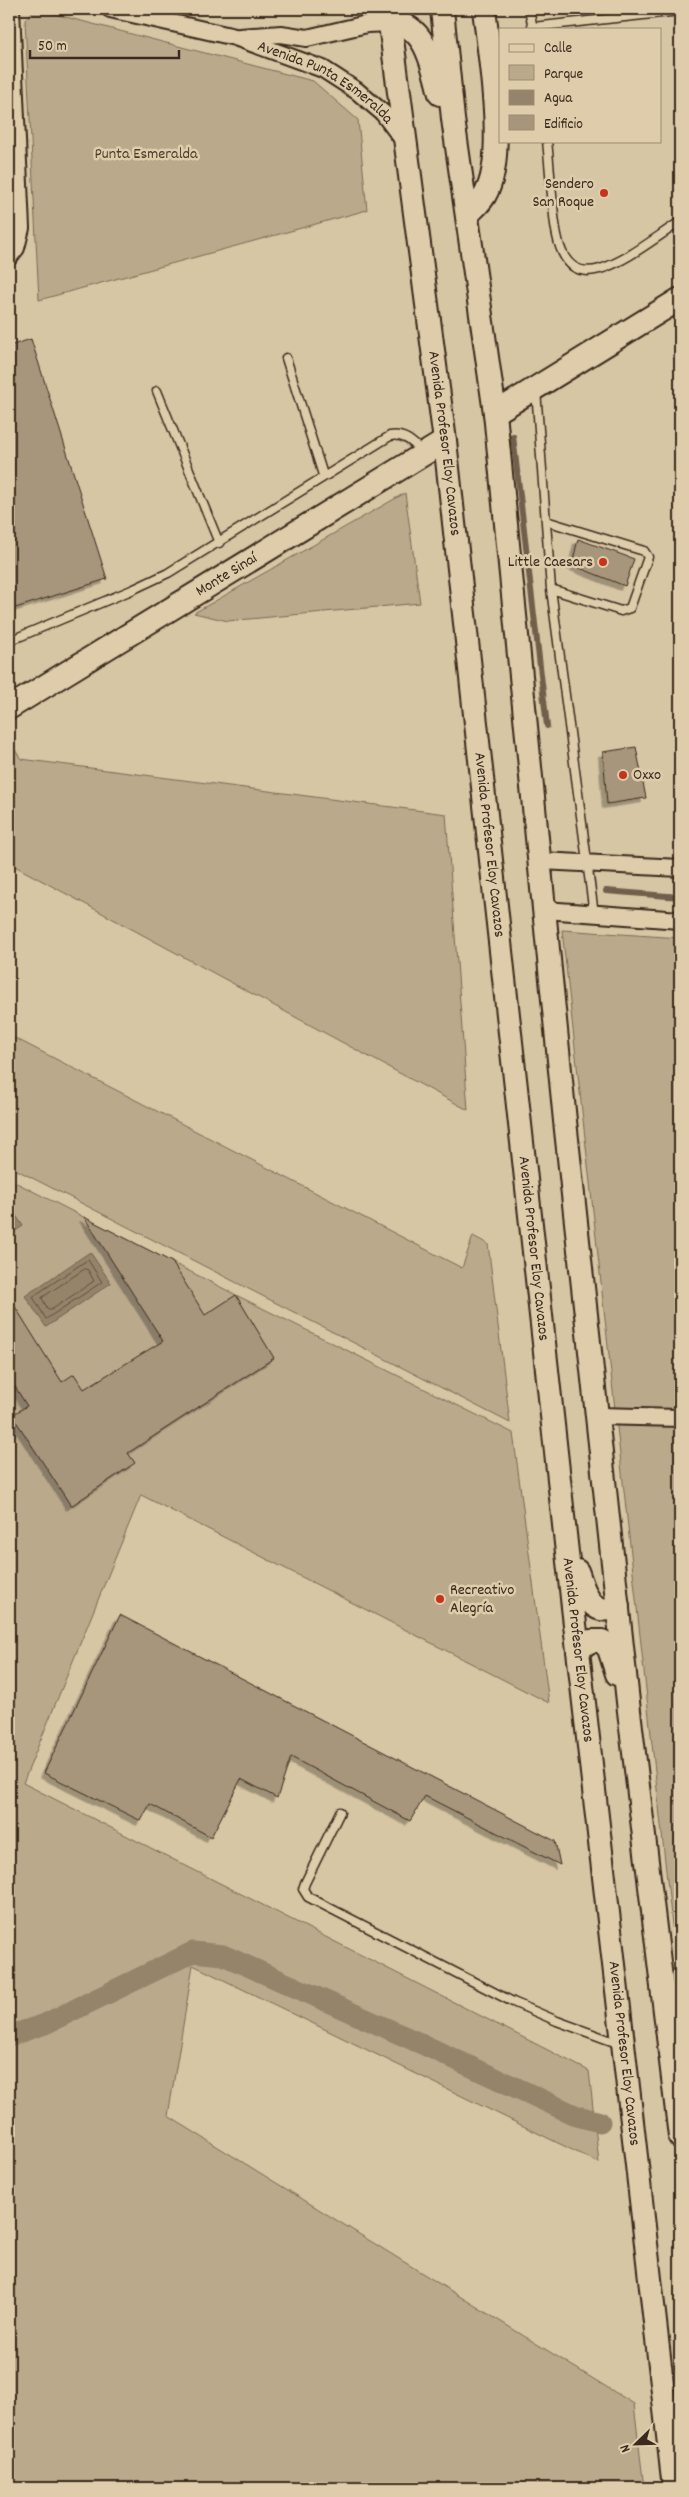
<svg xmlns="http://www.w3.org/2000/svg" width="689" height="2497" viewBox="0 0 689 2497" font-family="Dekko,sans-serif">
	<defs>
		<filter id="shadow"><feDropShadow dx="-4.5" dy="4.5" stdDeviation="0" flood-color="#0004"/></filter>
	</defs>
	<rect width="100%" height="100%" fill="#d7c6a4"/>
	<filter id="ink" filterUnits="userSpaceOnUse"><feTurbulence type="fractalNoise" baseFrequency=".02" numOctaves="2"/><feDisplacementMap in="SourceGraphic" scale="10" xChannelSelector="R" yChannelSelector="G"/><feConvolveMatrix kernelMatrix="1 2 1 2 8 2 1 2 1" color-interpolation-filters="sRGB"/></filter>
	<g filter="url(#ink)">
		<path fill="#bba98c" stroke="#7b6a55" d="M35,9L313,81L358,120L367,210L39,300L25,20Z
			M405,493L420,603L228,621L194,613Z
			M9,741L21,759L446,814L468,1110L9,863Z
			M562,930L680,938V1997Z
			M9,1035L462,1268L473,1236L488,1244L510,1423L9,1166Z
			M9,1179L236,1295L513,1433L549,1703L141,1495L23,1783L589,2071L599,2163L193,1965L168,2116L634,2404L644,2488H9Z"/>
		<path fill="#95836b" stroke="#715f4c" d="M9,1205L23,1226L9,1235Z
			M90,1252L111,1283L46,1327L25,1296Z"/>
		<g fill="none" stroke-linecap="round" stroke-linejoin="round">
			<path stroke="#5f4e3d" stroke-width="1" d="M88,1260L102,1282L46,1319L33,1297Z
				M85,1269L88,1270L94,1281L51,1310H48L42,1298Z"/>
			<path stroke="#715f4c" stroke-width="6" d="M513,436L547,726
				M606,891L680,897"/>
			<path stroke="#95836b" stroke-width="21" d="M9,2036L45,2024L193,1952L223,1955L424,2045L577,2116L600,2122"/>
		</g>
		<path fill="#a7967b" stroke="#3b2a1e" filter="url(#shadow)" d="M31,339L107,579L9,610V346Z
			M578,539L634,559L625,586L572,565Z
			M636,747L646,798L607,804L603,752Z
			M84,1217L172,1262L205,1315L236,1295L274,1358L128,1453L135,1463L71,1506L12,1415L27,1406L9,1377V1297L62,1382L74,1374L84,1389L163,1341Z
			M120,1615L555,1841L560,1865L425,1796L410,1821L291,1757L277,1798L241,1779L211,1837L150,1804L141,1821L44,1773Z"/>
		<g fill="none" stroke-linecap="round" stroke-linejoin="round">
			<defs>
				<path id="lane" d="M529,9L533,29
					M533,27L680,11
					M547,141C549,159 550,177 552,195C555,223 555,282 600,269C627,261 656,237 680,222
					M286,358L323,475
					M536,390L551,589L594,914
					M157,391L219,543
					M546,521L644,551L648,557L630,608L621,611L551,589
					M9,641L134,589L168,573L390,436C404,433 413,443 423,452
					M340,1812L305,1883L303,1889L308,1897L513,2002L557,2021L620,2044"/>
				<g id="street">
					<path id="s1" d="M110,9L235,37L323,69L357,91L383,113L404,141"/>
					<path d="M240,37L281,34L307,38L367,24L390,23"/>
					<path d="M9,257L16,248L21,228L11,9"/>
					<path d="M541,861L680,868"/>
					<path d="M545,910L680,920"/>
					<path d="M598,1416L680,1418"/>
				</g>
				<g id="secondary">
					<path id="s2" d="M388,9L445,441L573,1607L674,2488"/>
					<path d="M442,9L453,119L495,413L565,1121L629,1711L680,2137"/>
					<path d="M390,23C425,21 433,67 440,94"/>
					<path d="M468,214C475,207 483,201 487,191C506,153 489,53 484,9"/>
					<path d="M495,413L680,299"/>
					<path id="s3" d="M9,708L445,441"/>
					<path d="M577,1571C585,1592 590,1619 618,1606"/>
					<path d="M578,1650L590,1641H602L609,1649L617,1674"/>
				</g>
			</defs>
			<use href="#lane" stroke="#3b2a1e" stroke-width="11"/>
			<use href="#street" stroke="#3b2a1e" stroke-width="20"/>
			<use href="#secondary" stroke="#3b2a1e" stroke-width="26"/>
			<use href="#lane" stroke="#deccaa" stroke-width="8"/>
			<use href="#street" stroke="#deccaa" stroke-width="16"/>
			<use href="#secondary" stroke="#deccaa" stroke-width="22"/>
		</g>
	</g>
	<g fill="#c8321e" stroke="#deccaa" stroke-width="2">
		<circle cx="604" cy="193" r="5"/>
		<circle cx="603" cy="562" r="5"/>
		<circle cx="623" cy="775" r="5"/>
		<circle cx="440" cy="1599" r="5"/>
	</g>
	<g text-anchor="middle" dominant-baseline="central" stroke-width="5" stroke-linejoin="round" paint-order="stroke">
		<g font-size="16" fill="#3b2a1e" stroke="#deccaa">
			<text stroke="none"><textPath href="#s1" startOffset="230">Avenida Punta Esmeralda</textPath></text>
			<text stroke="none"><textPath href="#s2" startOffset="438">Avenida Profesor Eloy Cavazos</textPath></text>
			<text stroke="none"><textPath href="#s3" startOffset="255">Monte Sinaí</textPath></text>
			<text stroke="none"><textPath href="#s2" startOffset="842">Avenida Profesor Eloy Cavazos</textPath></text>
			<text stroke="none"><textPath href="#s2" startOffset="1248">Avenida Profesor Eloy Cavazos</textPath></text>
			<text stroke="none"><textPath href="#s2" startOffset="1652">Avenida Profesor Eloy Cavazos</textPath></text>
			<text stroke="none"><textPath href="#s2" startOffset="2058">Avenida Profesor Eloy Cavazos</textPath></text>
		</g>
		<g font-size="16" fill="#4e3d2e" stroke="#deccaa">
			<text x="146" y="154">Punta Esmeralda</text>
		</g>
		<g font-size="16" fill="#3b2a1e" stroke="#deccaa" text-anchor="end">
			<text x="594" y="184">Sendero<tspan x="594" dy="18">San Roque</tspan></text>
			<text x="593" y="562">Little Caesars</text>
			<text x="633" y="775" text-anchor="start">Oxxo</text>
			<text x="450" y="1590" text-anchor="start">Recreativo<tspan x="450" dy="18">Alegría</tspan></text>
		</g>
	</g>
	<rect width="689" height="2497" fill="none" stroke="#deccaa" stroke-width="30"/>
	<rect x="15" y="15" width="659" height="2467" fill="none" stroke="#3b2a1e" stroke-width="2" filter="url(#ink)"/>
	<rect x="499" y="28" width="162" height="115" fill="#deccaa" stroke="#9d8b72"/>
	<rect x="509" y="44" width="25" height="8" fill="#deccaa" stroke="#9d8b72"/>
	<text x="544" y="52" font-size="15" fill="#3b2a1e">Calle</text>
	<rect x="509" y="65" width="25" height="15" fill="#bba98c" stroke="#9d8b72"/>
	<text x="544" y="78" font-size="15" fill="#3b2a1e">Parque</text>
	<rect x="509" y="90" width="25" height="15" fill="#95836b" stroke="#9d8b72"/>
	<text x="544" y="102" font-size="15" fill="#3b2a1e">Agua</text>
	<rect x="509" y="115" width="25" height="15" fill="#a7967b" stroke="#9d8b72"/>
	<text x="544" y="128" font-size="15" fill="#3b2a1e">Edificio</text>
	<g transform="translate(636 2444) rotate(247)" stroke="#deccaa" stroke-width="4" paint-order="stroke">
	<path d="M0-4L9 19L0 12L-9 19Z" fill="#3b2a1e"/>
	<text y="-8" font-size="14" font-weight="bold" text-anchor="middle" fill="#3b2a1e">N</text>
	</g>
	<path d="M30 50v8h149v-8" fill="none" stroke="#3b2a1e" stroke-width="2.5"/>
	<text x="38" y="50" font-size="15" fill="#3b2a1e" stroke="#deccaa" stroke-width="4" paint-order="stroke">50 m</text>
</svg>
